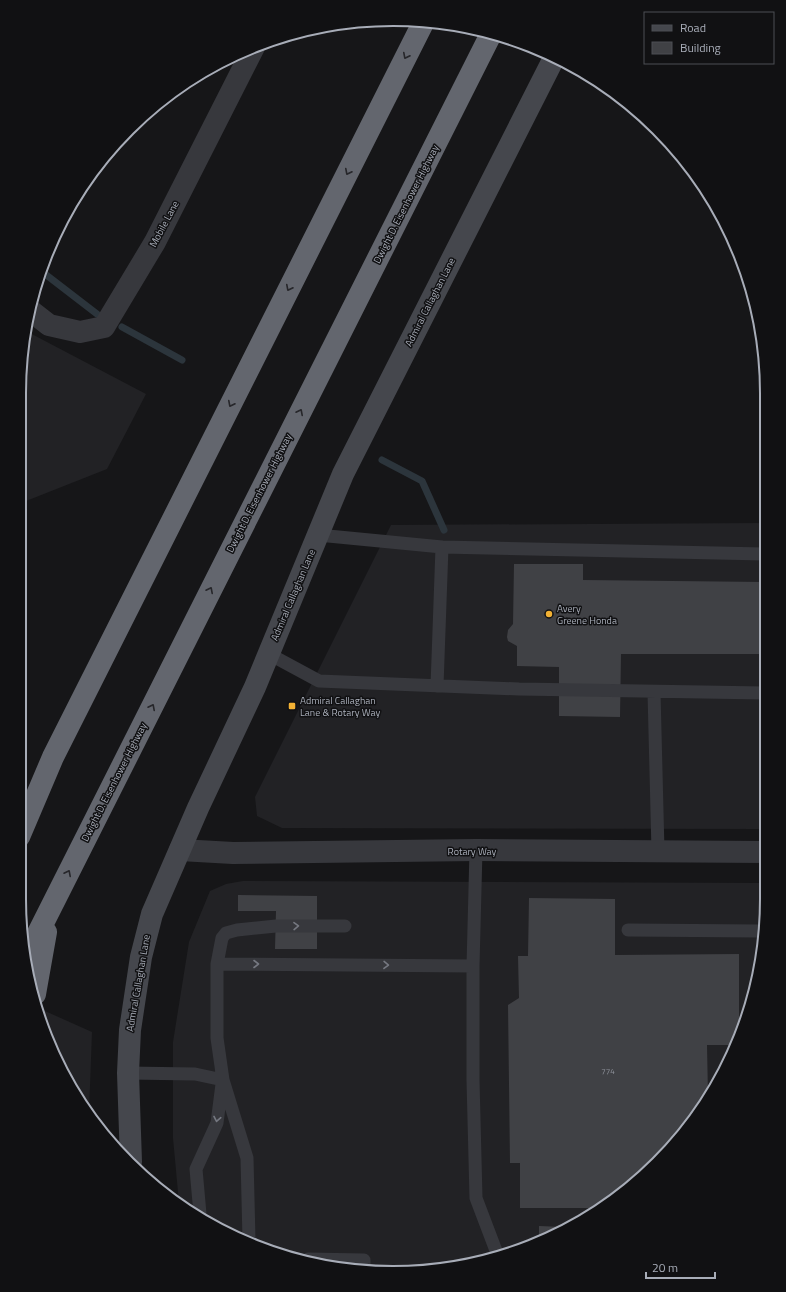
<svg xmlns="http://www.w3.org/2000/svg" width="786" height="1292" viewBox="0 0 786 1292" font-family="'Titillium Web',sans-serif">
	<rect width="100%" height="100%" fill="#161618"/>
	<path fill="#222225" d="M26,331L146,394L107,469L21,503L22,344Z
		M766,523L764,829L282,828L257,816L255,797L391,525Z
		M243,881L764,883V948L739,1042L690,1126L620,1196L513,1253L393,1273L273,1253L179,1203L173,1138V1042L189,942L210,891L226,884Z
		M45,1011L92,1032L89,1113L40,1021Z"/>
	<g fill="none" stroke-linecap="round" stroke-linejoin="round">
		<path stroke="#2c353c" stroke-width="7" d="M43,268L45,274L97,314
			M122,327L182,360
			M382,460L422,481L444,530"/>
	</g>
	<path fill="#404145" d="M514,564H583V580L765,582V654H621L620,717L559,716V667L517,666V646L508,641L507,637L508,630L513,624Z
		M238,895L317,896V949H275L276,911H238Z
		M529,898L615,899V955L739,954V1042L737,1045H707L708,1096L690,1126L620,1196L599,1208H520V1163H510L508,1005L519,998L518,956H528Z
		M539,1226L563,1227L539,1240Z"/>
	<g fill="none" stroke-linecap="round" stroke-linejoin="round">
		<path stroke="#37383d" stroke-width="13" d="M318,535L442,547L437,686
			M442,547L765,554
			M269,654L319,681L519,689L765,693
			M654,692L658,851
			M476,850L473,966V1080L476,1198L498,1256
			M628,930L759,931
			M217,964L473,966
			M128,1073L195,1074L223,1080
			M200,1214L196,1169L217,1123L222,1084
			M249,1240L247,1158L223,1080L217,1038V964L222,938L226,933L237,930L276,926H345
			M308,1259L364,1260V1268"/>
		<path stroke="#37383d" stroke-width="22" d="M31,311L49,325L80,332L104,327L155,242L254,47
			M180,850L233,853L476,850L764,852"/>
		<path stroke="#45474d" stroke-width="22" d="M131,1162L128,1073L130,1030L141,957L152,914L198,808L255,687L343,474L555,56"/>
		<path stroke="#63666e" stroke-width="22" d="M19,837L53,757L424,21
			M28,953L492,32
			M35,994L46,932"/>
	</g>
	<defs><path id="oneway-chevron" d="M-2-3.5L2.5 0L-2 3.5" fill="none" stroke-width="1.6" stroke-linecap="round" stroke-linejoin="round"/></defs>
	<g stroke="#26262a">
		<use href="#oneway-chevron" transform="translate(406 56) rotate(117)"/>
		<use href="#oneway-chevron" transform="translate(348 172) rotate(117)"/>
		<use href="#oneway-chevron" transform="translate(289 288) rotate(117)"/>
		<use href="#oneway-chevron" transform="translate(231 404) rotate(117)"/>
		<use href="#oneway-chevron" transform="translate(300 412) rotate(-63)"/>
		<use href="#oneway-chevron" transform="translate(210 590) rotate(-63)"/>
		<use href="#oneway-chevron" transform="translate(152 707) rotate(-63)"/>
		<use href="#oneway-chevron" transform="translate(68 873) rotate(-63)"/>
	</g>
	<g stroke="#757881">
		<use href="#oneway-chevron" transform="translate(296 926) rotate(-1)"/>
		<use href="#oneway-chevron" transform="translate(256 964)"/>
		<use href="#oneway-chevron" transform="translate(386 965) rotate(1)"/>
		<use href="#oneway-chevron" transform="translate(217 1119) rotate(101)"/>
	</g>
	<g fill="#f2b134" stroke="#111113" stroke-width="1.5">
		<circle cx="549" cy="614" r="4"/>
		<rect x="288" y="702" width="8" height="8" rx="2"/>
	</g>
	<g text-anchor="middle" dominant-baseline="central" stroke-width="3" stroke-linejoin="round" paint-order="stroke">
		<g font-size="8" fill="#8e929b">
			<text x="608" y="1071">774</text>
		</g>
		<g font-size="10" fill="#a8adb8" stroke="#111113">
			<text transform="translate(406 204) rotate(-63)">Dwight D. Eisenhower Highway</text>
			<text transform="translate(164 224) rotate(-62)">Mobile Lane</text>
			<text transform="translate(430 302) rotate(-63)">Admiral Callaghan Lane</text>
			<text transform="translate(259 493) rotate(-63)">Dwight D. Eisenhower Highway</text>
			<text transform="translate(293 595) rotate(-67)">Admiral Callaghan Lane</text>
			<text transform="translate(114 782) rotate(-63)">Dwight D. Eisenhower Highway</text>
			<text x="472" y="851">Rotary Way</text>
			<text transform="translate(138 983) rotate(-80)">Admiral Callaghan Lane</text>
		</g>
		<g font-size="10" fill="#a8adb8" stroke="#111113" text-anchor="start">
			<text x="557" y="608">Avery<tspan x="557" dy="12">Greene Honda</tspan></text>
			<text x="300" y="700">Admiral Callaghan<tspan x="300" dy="12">Lane &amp; Rotary Way</tspan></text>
		</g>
	</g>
	<path d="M0 0H786V1292H0ZM393 26H393A367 367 0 0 1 760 393V899A367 367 0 0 1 393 1266H393A367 367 0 0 1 26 899V393A367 367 0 0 1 393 26Z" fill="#111113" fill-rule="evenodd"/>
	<path fill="none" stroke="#a8adb8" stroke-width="2" d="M393 26H393A367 367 0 0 1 760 393V899A367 367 0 0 1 393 1266H393A367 367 0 0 1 26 899V393A367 367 0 0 1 393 26Z"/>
	<rect x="644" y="12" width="130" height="52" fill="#111113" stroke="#4d4f55"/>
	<rect x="652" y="25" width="20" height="6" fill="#45474d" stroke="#4d4f55"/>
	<text x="680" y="32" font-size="12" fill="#a8adb8">Road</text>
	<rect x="652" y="42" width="20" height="12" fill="#404145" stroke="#4d4f55"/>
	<text x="680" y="52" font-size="12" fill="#a8adb8">Building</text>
	<path d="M646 1272v6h69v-6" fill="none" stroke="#a8adb8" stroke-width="2"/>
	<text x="652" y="1272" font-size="12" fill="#a8adb8" stroke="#111113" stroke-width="3" paint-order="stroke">20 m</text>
</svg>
